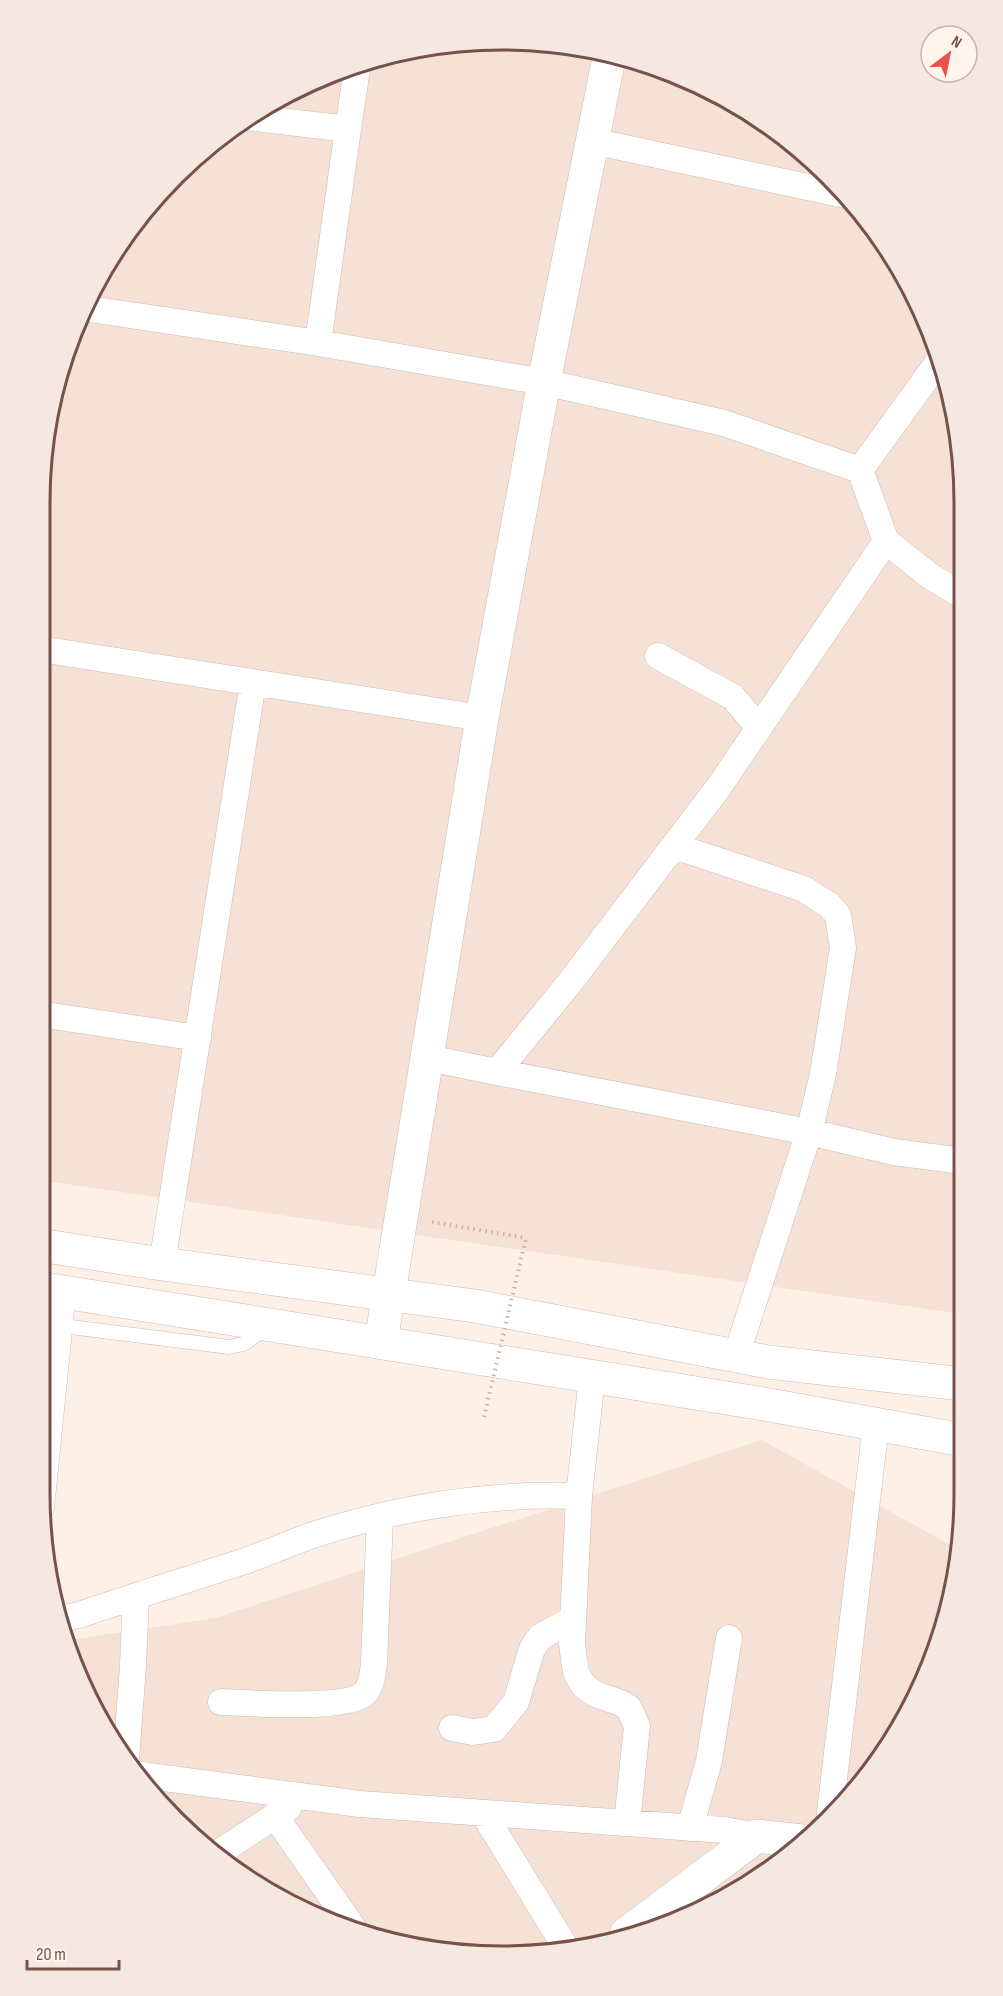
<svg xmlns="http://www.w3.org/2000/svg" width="1003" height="1996" viewBox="0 0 1003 1996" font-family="'Sofia Sans Condensed',sans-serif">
	<rect width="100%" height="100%" fill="#fdf0e6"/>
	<path fill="#f5e1d5" d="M531,40L621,55L706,87L806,154L869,220L929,325L960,441L962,1314L39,1180L40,472L55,382L87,297L134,220L196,154L270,101L353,64L441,43Z
		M762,1440L959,1550L948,1614L916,1699L829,1821L706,1909L562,1953L411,1948L270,1895L196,1842L135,1776L64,1644L63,1641L215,1618Z"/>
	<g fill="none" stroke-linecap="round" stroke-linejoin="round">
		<defs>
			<path id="service" d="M39,1323L229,1347L244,1344L267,1327"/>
			<path id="minor" d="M247,117L348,129L318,343
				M348,129L358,62
				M592,141L845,195
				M83,308L318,343L544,382L724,423L860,470L939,361
				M860,470L886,541L930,576L960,594
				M40,649L482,718
				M658,656L733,697L759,728
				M674,846L804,889L829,905L838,915L843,948L823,1074L809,1132L736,1356
				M39,1014L198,1038
				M428,1058L497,1072L571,981L718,788L886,541
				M497,1072L809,1132L894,1152L962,1161
				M162,1264L253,682
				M592,1377L579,1496L572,1644L576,1673L583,1685L595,1694L621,1703L629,1708L637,1726L627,1823
				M41,1508L63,1291
				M60,1619L79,1615C134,1596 190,1579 245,1561C268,1553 290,1543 313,1535C399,1507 489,1493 579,1496
				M221,1702C248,1703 345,1710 364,1694C372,1686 373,1673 374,1663L380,1517
				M452,1728L473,1732L494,1729L516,1702L532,1649L540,1637L573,1619
				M126,1759L133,1666L136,1596
				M134,1774L360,1804L724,1830L757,1836
				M483,1813L568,1951
				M275,1816L352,1926
				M829,1821L876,1424
				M690,1828L709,1761L729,1638
				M215,1855L289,1807"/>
			<path id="tertiary" d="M381,1342L482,718L544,382L610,53
				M626,1934L757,1836L802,1841"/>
			<path id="secondary" d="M39,1245L162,1264L475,1306L768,1362L963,1384
				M39,1288L764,1404L963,1440"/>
		</defs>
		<use href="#service" stroke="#d1b8ae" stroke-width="15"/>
		<use href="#minor" stroke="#d1b8ae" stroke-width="27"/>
		<use href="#tertiary" stroke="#d1b8ae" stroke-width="34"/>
		<use href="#secondary" stroke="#d4b7ac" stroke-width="34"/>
		<path stroke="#d8aca0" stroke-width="4" stroke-dasharray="1.5 4.5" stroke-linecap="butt" d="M432,1222L526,1238"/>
		<use href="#service" stroke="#fff" stroke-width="14"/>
		<use href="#minor" stroke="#fff" stroke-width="26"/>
		<use href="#tertiary" stroke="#fff" stroke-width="33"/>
		<use href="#secondary" stroke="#fff" stroke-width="33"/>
		<path stroke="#d8aca0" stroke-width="4" stroke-dasharray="1.5 4.5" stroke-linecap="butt" d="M484,1417L526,1238"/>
	</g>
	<path d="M0 0H1003V1996H0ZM502 50H502A452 452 0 0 1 954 502V1494A452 452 0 0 1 502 1946H502A452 452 0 0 1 50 1494V502A452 452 0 0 1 502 50Z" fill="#f4e8e0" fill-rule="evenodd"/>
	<path fill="none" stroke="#77524a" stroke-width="3" d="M502 50H502A452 452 0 0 1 954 502V1494A452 452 0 0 1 502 1946H502A452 452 0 0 1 50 1494V502A452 452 0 0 1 502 50Z"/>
	<g transform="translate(949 54) rotate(32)"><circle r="28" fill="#fff5ed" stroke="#c9b4ac" stroke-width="1.5"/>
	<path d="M0-4.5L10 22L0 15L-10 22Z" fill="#e95149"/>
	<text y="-9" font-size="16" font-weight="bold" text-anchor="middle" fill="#77524a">N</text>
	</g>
	<path d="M27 1960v9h92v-9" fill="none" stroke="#77524a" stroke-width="3"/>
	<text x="36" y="1960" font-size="18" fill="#77524a" stroke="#fff5ed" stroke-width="4.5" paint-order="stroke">20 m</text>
</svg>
